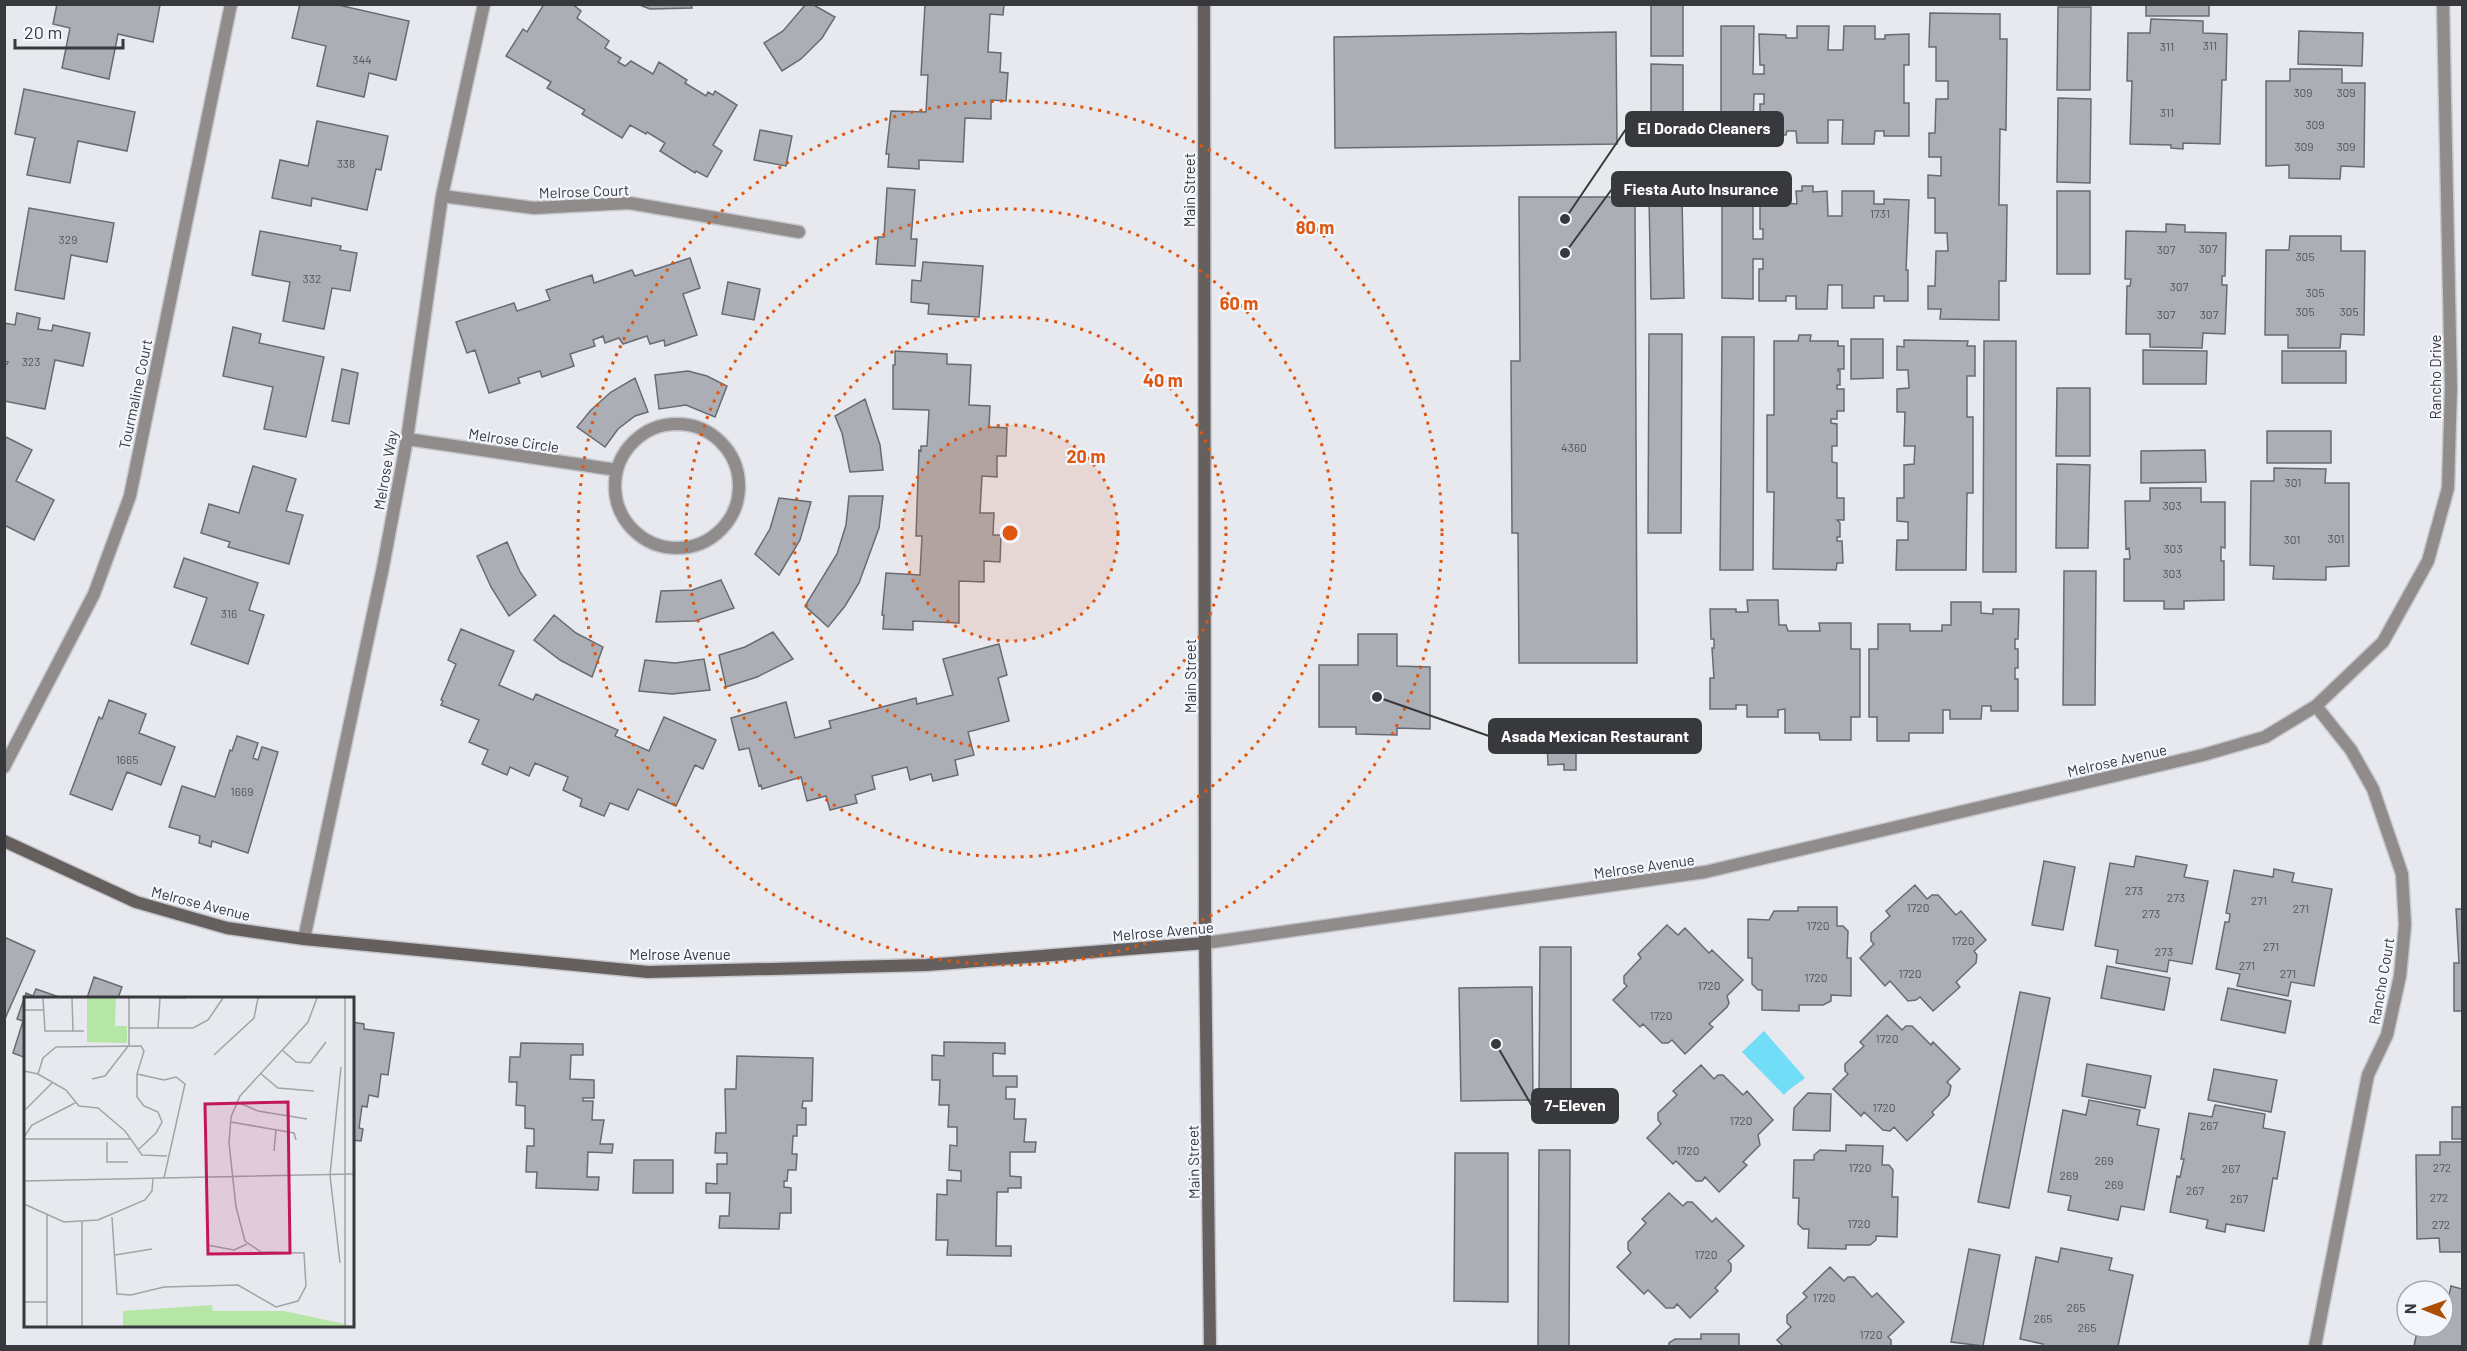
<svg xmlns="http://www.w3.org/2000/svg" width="2467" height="1351" viewBox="0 0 2467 1351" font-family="Barlow,sans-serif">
	<rect width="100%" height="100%" fill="#e7e9ef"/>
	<path fill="#71ddf7" d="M1764,1031L1805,1078C1798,1084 1791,1087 1784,1095L1742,1052Z"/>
	<path fill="#acaeb5" stroke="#696b71" stroke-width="1.5" d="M57,4H158L160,5L153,42L118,34L109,79L62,68L70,28L53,24Z
		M300,4H334L409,21L396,80L369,73L364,97L317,86L326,46L292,38Z
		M544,4H572L576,7L581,11L577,18L609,41L605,48L621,58L618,62L625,66L631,61L653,74L659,62L687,80L685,83L706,96L708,92L713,95L715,91L737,105L713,145L722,151L707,177L696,171L695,173L660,151L665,143L647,132L646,134L630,125L622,138L582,114L585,110L547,88L551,82L506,56L523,29L527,32Z
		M637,4H691L692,8L650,9Z
		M806,4H812L835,17L822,38L801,59L782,71L764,43L783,31Z
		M925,4H1004L1003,15L990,14L988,52L1001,53L1000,72L1008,73L1006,101L991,100V119L965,118L963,162L919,160V169L888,167L889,154H886L891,111L926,112L928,75H921Z
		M1651,4H1683V56H1651Z
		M2146,4H2209V16H2146Z
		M2058,7H2091L2090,90H2057Z
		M1930,13L2000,14V39H2007L2006,130L2000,129L1999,205H2007L2006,281H1999V320L1940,319L1941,309H1928V286H1935L1936,251H1948L1947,233H1935V198H1928V175L1941,176V157H1929V133H1935L1936,99H1948V81H1936V47H1929Z
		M2151,19L2203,21V33L2227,34L2226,80H2222L2220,144L2183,143V149L2171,148V145L2130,144L2132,81H2127L2128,33H2150Z
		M1721,26H1754L1753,74H1764V65H1760L1759,34L1786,35V38H1797V26H1829L1828,50H1843L1844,26H1875V39H1885V35L1909,34V65H1904V103H1909V136H1884V131H1875L1874,144H1842L1843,120H1828V143H1797L1796,131H1787L1786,135H1760V104H1764V94H1754L1753,127H1721Z
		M2299,31L2363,33L2362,66L2298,64Z
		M1616,32L1617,144L1335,148L1334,37Z
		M1651,64L1683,65V128H1651Z
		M2290,69H2342V83H2365L2364,167L2341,166L2340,179L2289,178V165L2266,166V81H2290Z
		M24,89L135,112L127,151L78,141L70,183L27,175L35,138L15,134Z
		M2058,98L2091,99L2090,183L2057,182Z
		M317,121L388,136L381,170L376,169L367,210L312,198L311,206L272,198L280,160L308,166Z
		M760,130L792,136L786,166L754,160Z
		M1802,186H1813V192L1827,191L1828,216H1842V191H1874V204H1884V199L1909,200L1906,270H1908V301H1884V296H1874V308H1842V285H1828L1827,309H1796V296H1786V301H1759V269H1763V259H1753V299L1722,298V198H1753V239H1763V229H1760V199L1785,200V203L1797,204L1796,191H1802Z
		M887,188L915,190L911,239H917L915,266L876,264L878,237H884Z
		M2057,191H2090V274H2057Z
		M1519,197H1635L1637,663H1519L1518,533H1512L1511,361H1520Z
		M1682,198L1684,298L1651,299L1649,199Z
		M29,208L114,223L107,262L71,255L64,299L15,290Z
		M2166,224L2185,225V232L2226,233L2225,276H2222V285H2227L2225,334L2203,333L2202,348L2150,347V334H2126L2127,286H2130L2131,279H2125L2126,231L2166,232Z
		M260,231L341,246L340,250L357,253L350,291L332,288L324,329L283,321L290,282L252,275Z
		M2290,236H2341V251H2365L2364,335L2341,334L2340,348H2288V335H2265L2266,250H2289Z
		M690,258L700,288L683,294L697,335L665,346L664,340L650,344L647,336L623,344L619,338L605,343L603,336L593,340L595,346L570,354L574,366L542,377L540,371L518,378L520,383L489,393L475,350L467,353L456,322L514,303L517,311L550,300L546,290L592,275L594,283L632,270L635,276Z
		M923,262L983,266L979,317L928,314L929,304L911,302L912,280L921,281Z
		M728,282L760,289L754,320L722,314Z
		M17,313L40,318L38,329L52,331L53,325L90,333L83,366L55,360L45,409L4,401V364H7L8,362L4,361V323L15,325Z
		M233,327L261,334L259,343L324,357L306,437L264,429L273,387L223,376Z
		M1649,334H1682L1681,533H1648Z
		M1799,335H1811L1810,341H1838V346H1844V369H1838V371H1840V385H1837V389H1844V411H1837V419H1831V423L1837,424V446H1832V462L1837,463V498H1844V520H1837L1840,523V537H1837V541H1842L1843,563H1837L1836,570L1773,569L1774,492H1767V415H1774V341H1798Z
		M1722,337H1754L1753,570H1720Z
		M1851,339H1883V378L1851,379Z
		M1904,340L1968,341L1967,346H1975V376H1967V417H1973V493H1967L1966,570H1896L1897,540H1908V522L1897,521V498H1904V465L1914,464L1915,446H1904L1905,412H1897V389L1909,388L1908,370H1897V346L1904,347Z
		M1984,341H2016V572H1983Z
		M2143,350L2207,351L2206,384H2143Z
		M895,351L947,354V364L971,365L969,405L990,406L989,427L1007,428L1006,456H997V477L982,476L980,513H994L993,535H1001L1000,562L984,561V582L959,581V623L913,621V630L883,629L884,615H882L886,573L920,575L922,536H916L919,450L921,451V446H927L929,410L893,409V365H895Z
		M2282,351H2346V383H2282Z
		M342,369L358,373L349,424L332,421Z
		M688,371L707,376L727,386L715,417L686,405L659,409L655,375Z
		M635,378L648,412L635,416L618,429L605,447L577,427L591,410L611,392Z
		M2057,388H2090V456H2056Z
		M865,399L880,445L883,470L850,472L842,433L835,416Z
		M2267,431H2331V463H2267Z
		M4,436L32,450L16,481L54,500L34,540L4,525Z
		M2205,450L2206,482L2141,483V451Z
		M2057,464L2090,465L2088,548H2056Z
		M253,466L296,479L286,511L303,515L289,564L228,547L230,542L201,533L209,504L239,513Z
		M2274,468L2326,469L2325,483H2349V566L2326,567V580L2273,579L2274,566L2250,565L2251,481H2274Z
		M2150,488H2201V502H2225V548L2221,547V561H2224V600L2184,601V609H2164V601H2124V559H2130L2129,548L2126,549L2125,501H2150Z
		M849,496H883L879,528L859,583L845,606L828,627L805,606L837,554L846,525Z
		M779,498L811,502L800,540L779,575L755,554L770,529Z
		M507,542L520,572L536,595L509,616L491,587L477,556Z
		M184,558L258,583L249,610L264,615L248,664L191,644L207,598L174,587Z
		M2064,571H2096L2095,705H2063Z
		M721,580L734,608L695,621L656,622L661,591L692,590Z
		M1747,600H1778L1779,625H1786L1788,631H1820L1819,623H1851V649H1860V717H1851V740H1820L1819,733H1785V709L1778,710V717H1747V705H1736V709H1710V678H1714L1712,648H1714V639H1711L1710,609H1736V612H1748Z
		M1951,602H1981V613L1993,614V609H2019L2018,639H2015V649H2018V668H2015V679H2018V711H1991V706H1982L1981,719H1950V710H1943V733H1909V741H1877V717H1869V649H1878V624H1910V631H1942V625H1951Z
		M554,615L576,633L603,647L592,677L560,660L534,640Z
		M461,629L514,651L499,685L533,700L536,694L618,730L615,736L649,751L664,717L716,740L703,769L695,765L676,806L638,789L628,810L610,803L604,816L580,806L582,799L563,790L568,777L535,763L529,776L510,767L507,775L482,764L488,750L469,742L479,720L441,705L443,701L441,700L456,664L448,660Z
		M773,632L793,659L757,677L726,687L719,655L745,647Z
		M1358,634H1397V666L1430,667V729L1397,728V735L1356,734V727H1319V665H1358Z
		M999,644L1007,675L998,678L1009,721L968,732L974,755L955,760L958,775L933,781L931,774L910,780L907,767L872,776L875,789L855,795L857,803L830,810L826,796L807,801L801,777L762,789L761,785L759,786L749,748L739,750L731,718L786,702L795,738L831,728L829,721L916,698L917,704L953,695L943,659Z
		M704,659L710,690L672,694L639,691L645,660L675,663Z
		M109,700L146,714L139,733L175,747L161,785L127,772L112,810L70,794L99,717L102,719Z
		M237,736L258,743L253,758L258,760L262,747L278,752L248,853L212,841L211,847L199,843L200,836L169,827L182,786L215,797L230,750L232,751Z
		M1547,741H1576V770H1564V764L1548,765Z
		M2136,856L2187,865L2184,877L2208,881L2192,964L2169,960L2167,972L2116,963L2118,950L2095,946L2110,863L2134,867Z
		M2044,861L2075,867L2063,930L2032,925Z
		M2274,869L2294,873L2292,882L2332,889L2314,986L2291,982L2288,996L2237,986L2240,974L2216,969L2225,922H2229L2230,914L2226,913L2234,870L2273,877Z
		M1915,885L1927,899L1932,895H1938L1956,915L1961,911L1986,940L1974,951L1977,955L1976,963L1956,982L1960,987L1933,1011L1920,997L1916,1000L1908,1001L1890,981L1885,986L1860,958L1874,944L1871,941V933L1890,916L1886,911Z
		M1798,907H1837V926H1843L1848,931L1847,958H1851V996L1831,995V1001L1823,1005H1799V1011L1762,1010V990H1758L1752,984V958H1748V919L1769,920L1774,911H1798Z
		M2456,909H2462V1011H2454V963H2459Z
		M1667,925L1678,935L1685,928L1709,953L1712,950L1743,980L1727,996L1729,1003L1727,1007L1709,1024L1713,1027L1685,1054L1672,1040L1668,1043H1662L1643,1024L1640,1027L1613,1000L1627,986L1624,983V976L1641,958L1638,954Z
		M4,937L35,951L4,1021Z
		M1540,947H1571V1100H1539Z
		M2107,966L2170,978L2164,1010L2101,998Z
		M94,977L122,987L118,998H87Z
		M1532,987L1533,1100L1461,1101L1459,988Z
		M2228,988L2291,1001L2285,1033L2221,1020Z
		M36,989L62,998H26V1058L13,1053L23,1021L17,1019L26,993L33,996Z
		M2020,992L2050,998L2009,1208L1978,1202Z
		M1887,1015L1902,1030L1906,1026H1912L1931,1045L1933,1042L1960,1069L1947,1082L1951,1086L1949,1095L1932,1112L1934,1115L1907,1141L1894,1127L1890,1131L1883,1130L1864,1112L1861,1116L1833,1089L1848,1074L1845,1071V1064L1864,1046L1860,1042Z
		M352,1022L364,1024V1029L394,1033L388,1075L381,1074L378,1097L369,1095L367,1107L362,1106L359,1128L363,1129L361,1141L352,1140Z
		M944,1042L1005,1043V1054L993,1053V1076H1017V1087H1006V1099H1015L1014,1119H1026L1024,1142H1036L1035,1152H1010V1176L1021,1177V1188H1008V1192H997L996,1246H1011V1256L947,1255L948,1240H936L937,1194L947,1195V1180L961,1181V1171L949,1170L950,1145L957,1146V1127H948L949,1105H939L940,1080H932V1055L944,1056Z
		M521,1043L583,1044V1055H571L570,1079L594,1080V1098H583V1101H593L592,1120H604L600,1144H613L612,1153L588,1152L587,1177H599L598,1190L536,1188L537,1172H526L527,1146H534V1129L525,1128V1106L516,1105L517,1082H509L510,1057H520Z
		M737,1056L813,1058L812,1101H803L802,1108H806V1125H797V1136H793L792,1154H797L796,1170H788L787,1181H784V1187L791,1188V1213H780L779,1229L719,1228L720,1216H729L730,1193H706V1183L717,1184V1164H727V1153H715L716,1133H726L725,1089H736Z
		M2087,1064L2151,1076L2145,1108L2082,1096Z
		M1701,1065L1714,1079L1718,1075H1723L1743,1095L1747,1091L1773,1120L1758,1135L1760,1145L1743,1162L1747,1165L1719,1192L1705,1177L1702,1181H1696L1676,1161L1673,1164L1647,1138L1661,1124L1658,1120V1113L1677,1095L1673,1091Z
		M2214,1069L2277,1080L2271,1112L2208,1100Z
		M1808,1093L1831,1094L1830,1131L1793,1130L1794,1108Z
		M2089,1100L2140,1110L2137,1125L2159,1129L2144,1210L2121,1206L2118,1220L2068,1210L2071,1196L2048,1192L2063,1110L2086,1115Z
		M2215,1105L2265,1114L2263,1128L2285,1132L2277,1179L2273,1178L2264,1231L2226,1224L2225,1232L2206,1228L2208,1220L2170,1212L2177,1176L2180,1177L2184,1159H2181L2189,1113L2212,1117Z
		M2452,1107H2462V1139H2452Z
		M2440,1142H2462V1252H2440L2439,1238L2417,1239L2416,1155H2440Z
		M1846,1145L1883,1146L1882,1165H1889L1893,1170L1892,1197H1898L1897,1237L1876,1236V1240L1870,1245H1846V1249L1808,1248L1809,1229H1803L1798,1224L1799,1198H1793L1794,1160H1814V1155L1820,1150L1846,1151Z
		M1539,1150H1570L1569,1346H1538Z
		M1455,1153H1508V1302L1454,1301Z
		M634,1160H673V1193H633Z
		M1669,1193L1683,1206L1687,1202H1692L1712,1222L1716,1218L1744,1246L1728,1261L1731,1264V1271L1715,1288L1718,1291L1690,1318L1677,1304L1674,1308H1666L1648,1290L1644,1294L1617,1267L1631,1253L1628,1249V1242L1646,1223L1642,1219Z
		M2061,1248L2112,1258L2109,1270L2133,1275L2118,1346H2042L2043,1344L2020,1339L2036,1257L2058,1262Z
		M1969,1249L2000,1255L1983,1346L1951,1342Z
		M1830,1267L1844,1281L1848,1277H1854L1872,1297L1877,1293L1904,1322L1888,1337L1891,1340V1346H1783L1777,1340L1791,1327L1787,1323V1315L1807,1297L1803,1293Z
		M2451,1286L2462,1289V1346H2414L2418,1327H2443V1299L2448,1300Z
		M1701,1334H1739V1346H1669V1343L1675,1339H1701Z"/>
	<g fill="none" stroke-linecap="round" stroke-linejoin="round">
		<defs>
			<path id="street" d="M442,196L534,208L629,203L799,232
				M615 486a62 62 0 1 1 124 0a62 62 0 1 1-124 0Z
				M407,439L617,470
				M4,767L94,594L130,496L231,4
				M304,939L383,567L407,439L442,196L484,4
				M1205,943L1705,872L2203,755L2265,737L2316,706L2383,642L2428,561L2448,488L2451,388L2443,4
				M2315,1346L2368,1075L2387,1035L2400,976L2405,925L2402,874L2373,789L2351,750L2316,706"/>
			<path id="secondary" d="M1204,4L1205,943L1210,1346
				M4,841L136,902L227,928L304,939L648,972L927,965L1205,943"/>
		</defs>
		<use href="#street" stroke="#c4c6cb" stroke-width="15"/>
		<use href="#secondary" stroke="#c4c6cb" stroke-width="15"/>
		<use href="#street" stroke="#8f8c8b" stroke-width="12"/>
		<use href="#secondary" stroke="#65605e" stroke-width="12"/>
	</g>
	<circle cx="1010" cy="533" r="108" fill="#df570e" fill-opacity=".12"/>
	<g fill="none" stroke="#df570e" stroke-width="3" stroke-dasharray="3 6">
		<circle cx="1010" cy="533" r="108"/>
		<circle cx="1010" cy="533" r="216"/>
		<circle cx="1010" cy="533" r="324"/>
		<circle cx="1010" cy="533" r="432"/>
	</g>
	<g text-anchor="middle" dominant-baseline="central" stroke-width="4.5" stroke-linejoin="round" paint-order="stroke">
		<g font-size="12" fill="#55565a">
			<text x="2210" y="45">311</text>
			<text x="2167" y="46">311</text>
			<text x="362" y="59">344</text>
			<text x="2303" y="92">309</text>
			<text x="2346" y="92">309</text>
			<text x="2167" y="112">311</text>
			<text x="2315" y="124">309</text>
			<text x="2304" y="146">309</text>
			<text x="2346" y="146">309</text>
			<text x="346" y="163">338</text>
			<text x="1880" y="213">1731</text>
			<text x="68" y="239">329</text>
			<text x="2208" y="248">307</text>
			<text x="2166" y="249">307</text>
			<text x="2305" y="256">305</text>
			<text x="312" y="278">332</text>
			<text x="2179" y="286">307</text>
			<text x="2315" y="292">305</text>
			<text x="2305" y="311">305</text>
			<text x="2349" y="311">305</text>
			<text x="2166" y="314">307</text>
			<text x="2209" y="314">307</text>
			<text x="31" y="361">323</text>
			<text x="1574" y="447">4360</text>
			<text x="2293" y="482">301</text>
			<text x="2172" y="505">303</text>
			<text x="2336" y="538">301</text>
			<text x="2292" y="539">301</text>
			<text x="2173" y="548">303</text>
			<text x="2172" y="573">303</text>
			<text x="229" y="613">316</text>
			<text x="127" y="759">1665</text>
			<text x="242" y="791">1669</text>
			<text x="2134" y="890">273</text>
			<text x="2176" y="897">273</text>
			<text x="2259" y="900">271</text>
			<text x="1918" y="907">1720</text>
			<text x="2301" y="908">271</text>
			<text x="2151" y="913">273</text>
			<text x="1818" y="925">1720</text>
			<text x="1963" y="940">1720</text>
			<text x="2271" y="946">271</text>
			<text x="2164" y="951">273</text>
			<text x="2247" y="965">271</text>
			<text x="1910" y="973">1720</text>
			<text x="2288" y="973">271</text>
			<text x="1816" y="977">1720</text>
			<text x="1709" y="985">1720</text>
			<text x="1661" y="1015">1720</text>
			<text x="1887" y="1038">1720</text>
			<text x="1884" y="1107">1720</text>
			<text x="1741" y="1120">1720</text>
			<text x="2209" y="1125">267</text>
			<text x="1688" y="1150">1720</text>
			<text x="2104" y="1160">269</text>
			<text x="1860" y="1167">1720</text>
			<text x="2442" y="1167">272</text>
			<text x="2231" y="1168">267</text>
			<text x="2069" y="1175">269</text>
			<text x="2114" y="1184">269</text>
			<text x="2195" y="1190">267</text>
			<text x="2439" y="1197">272</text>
			<text x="2239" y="1198">267</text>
			<text x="1859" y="1223">1720</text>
			<text x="2441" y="1224">272</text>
			<text x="1706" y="1254">1720</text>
			<text x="1824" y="1297">1720</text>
			<text x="2076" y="1307">265</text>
			<text x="2043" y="1318">265</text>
			<text x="2087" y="1327">265</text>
			<text x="1871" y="1334">1720</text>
		</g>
		<g font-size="15" fill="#38393c" stroke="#f4f6fd">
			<text transform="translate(1189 190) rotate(-90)">Main Street</text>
			<text transform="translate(584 191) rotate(-2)">Melrose Court</text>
			<text transform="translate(2435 377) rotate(-90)">Rancho Drive</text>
			<text transform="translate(135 394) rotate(-78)">Tourmaline Court</text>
			<text transform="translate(514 440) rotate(9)">Melrose Circle</text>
			<text transform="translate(385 470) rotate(-80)">Melrose Way</text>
			<text transform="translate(1190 676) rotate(-90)">Main Street</text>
			<text transform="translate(2117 760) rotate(-13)">Melrose Avenue</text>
			<text transform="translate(1644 866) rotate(-8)">Melrose Avenue</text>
			<text transform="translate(201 903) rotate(14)">Melrose Avenue</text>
			<text transform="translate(1163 931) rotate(-5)">Melrose Avenue</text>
			<text x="680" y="954">Melrose Avenue</text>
			<text transform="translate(2381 981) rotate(-80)">Rancho Court</text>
			<text transform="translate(1193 1162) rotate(-91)">Main Street</text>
		</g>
	</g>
	<g transform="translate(24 997)">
		<rect width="330" height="330" fill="#e7e9ef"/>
		<path d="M63,1H92L91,29H103V46L63,45ZM188,308L189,314H260L330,329H99V314Z" fill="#b6e6a6"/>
		<path fill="none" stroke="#a1a3a7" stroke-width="1.5" d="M19,1L21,34H60M48,1L49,34M136,1H162M0,13H20M105,31H169L184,23L199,1M134,31L136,1M258,53L272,65L286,66L302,45M190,58L230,21L234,1M0,74L14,77L42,93L55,109L74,111L101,134L118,158L143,159M236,76L254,91L290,94M14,77L19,61L32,50L117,49L120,54L113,77V100L120,109L134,115L138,125L132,136L115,152M113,77L140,83L152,80L161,87L140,181M68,82L81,79L105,48V1M213,105L234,114L283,122M0,114L29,85M207,125L270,136L272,143M0,140L8,128L51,106M0,142H107M83,145V165H104M250,154L252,133M0,184L330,177M0,207L40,225L74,223L121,203L128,194L129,182M88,220L93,297L107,298L140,290L214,288L252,310L274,304L282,289L280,256L237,255L221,244L212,210L205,146L207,120L216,99L284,25L293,1M58,225V329M183,248L210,253L223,247M91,258L128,252M316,266L306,178L317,70M0,305H23M23,329V218M321,329V1"/>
		<path fill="#c2185b" fill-opacity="0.15" stroke="#c2185b" stroke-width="3" d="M264,105L266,256L184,257L181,107Z"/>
		<rect width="330" height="330" fill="none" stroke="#38393c" stroke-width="3"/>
	</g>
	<circle cx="1010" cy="533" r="9" fill="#df570e" stroke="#f4f6fd" stroke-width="3"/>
	<g font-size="18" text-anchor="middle" font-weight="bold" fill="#df570e" stroke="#f4f6fd" stroke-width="4.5" stroke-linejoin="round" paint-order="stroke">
		<text x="1315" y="234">80 m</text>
		<text x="1239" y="310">60 m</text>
		<text x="1163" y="387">40 m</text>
		<text x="1086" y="463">20 m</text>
	</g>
	<path fill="none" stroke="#38393c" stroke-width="2" d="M1565 219L1626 129M1565 253L1612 189M1377 697L1489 736M1496 1044L1532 1106"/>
	<g fill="#38393c" stroke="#f4f6fd" stroke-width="2">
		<circle cx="1565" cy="219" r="6"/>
		<circle cx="1565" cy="253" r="6"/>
		<circle cx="1377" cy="697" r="6"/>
		<circle cx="1496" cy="1044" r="6"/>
	</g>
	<g fill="#38393c" stroke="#38393c" stroke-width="2">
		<rect x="1626" y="112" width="157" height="34" rx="6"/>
		<rect x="1612" y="172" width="179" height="34" rx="6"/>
		<rect x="1489" y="719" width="212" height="34" rx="6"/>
		<rect x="1532" y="1089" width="86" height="34" rx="6"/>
	</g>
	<g font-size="16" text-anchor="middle" font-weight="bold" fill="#fff">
		<text x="1704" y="134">El Dorado Cleaners</text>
		<text x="1701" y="195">Fiesta Auto Insurance</text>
		<text x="1595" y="742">Asada Mexican Restaurant</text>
		<text x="1575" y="1111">7-Eleven</text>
	</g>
	<rect width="2467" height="1351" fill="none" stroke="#38393c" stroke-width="12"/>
	<g transform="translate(2425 1309) rotate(271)"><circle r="28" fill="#f4f6fd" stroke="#a9aab0" stroke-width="1.5"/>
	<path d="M0-4.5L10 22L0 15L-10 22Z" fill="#ae4e05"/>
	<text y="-9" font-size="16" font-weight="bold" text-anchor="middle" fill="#38393c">N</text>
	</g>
	<path d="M15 39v9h108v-9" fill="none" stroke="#38393c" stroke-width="3"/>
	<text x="24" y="39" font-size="18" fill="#38393c" stroke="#f4f6fd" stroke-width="4.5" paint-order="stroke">20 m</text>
</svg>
